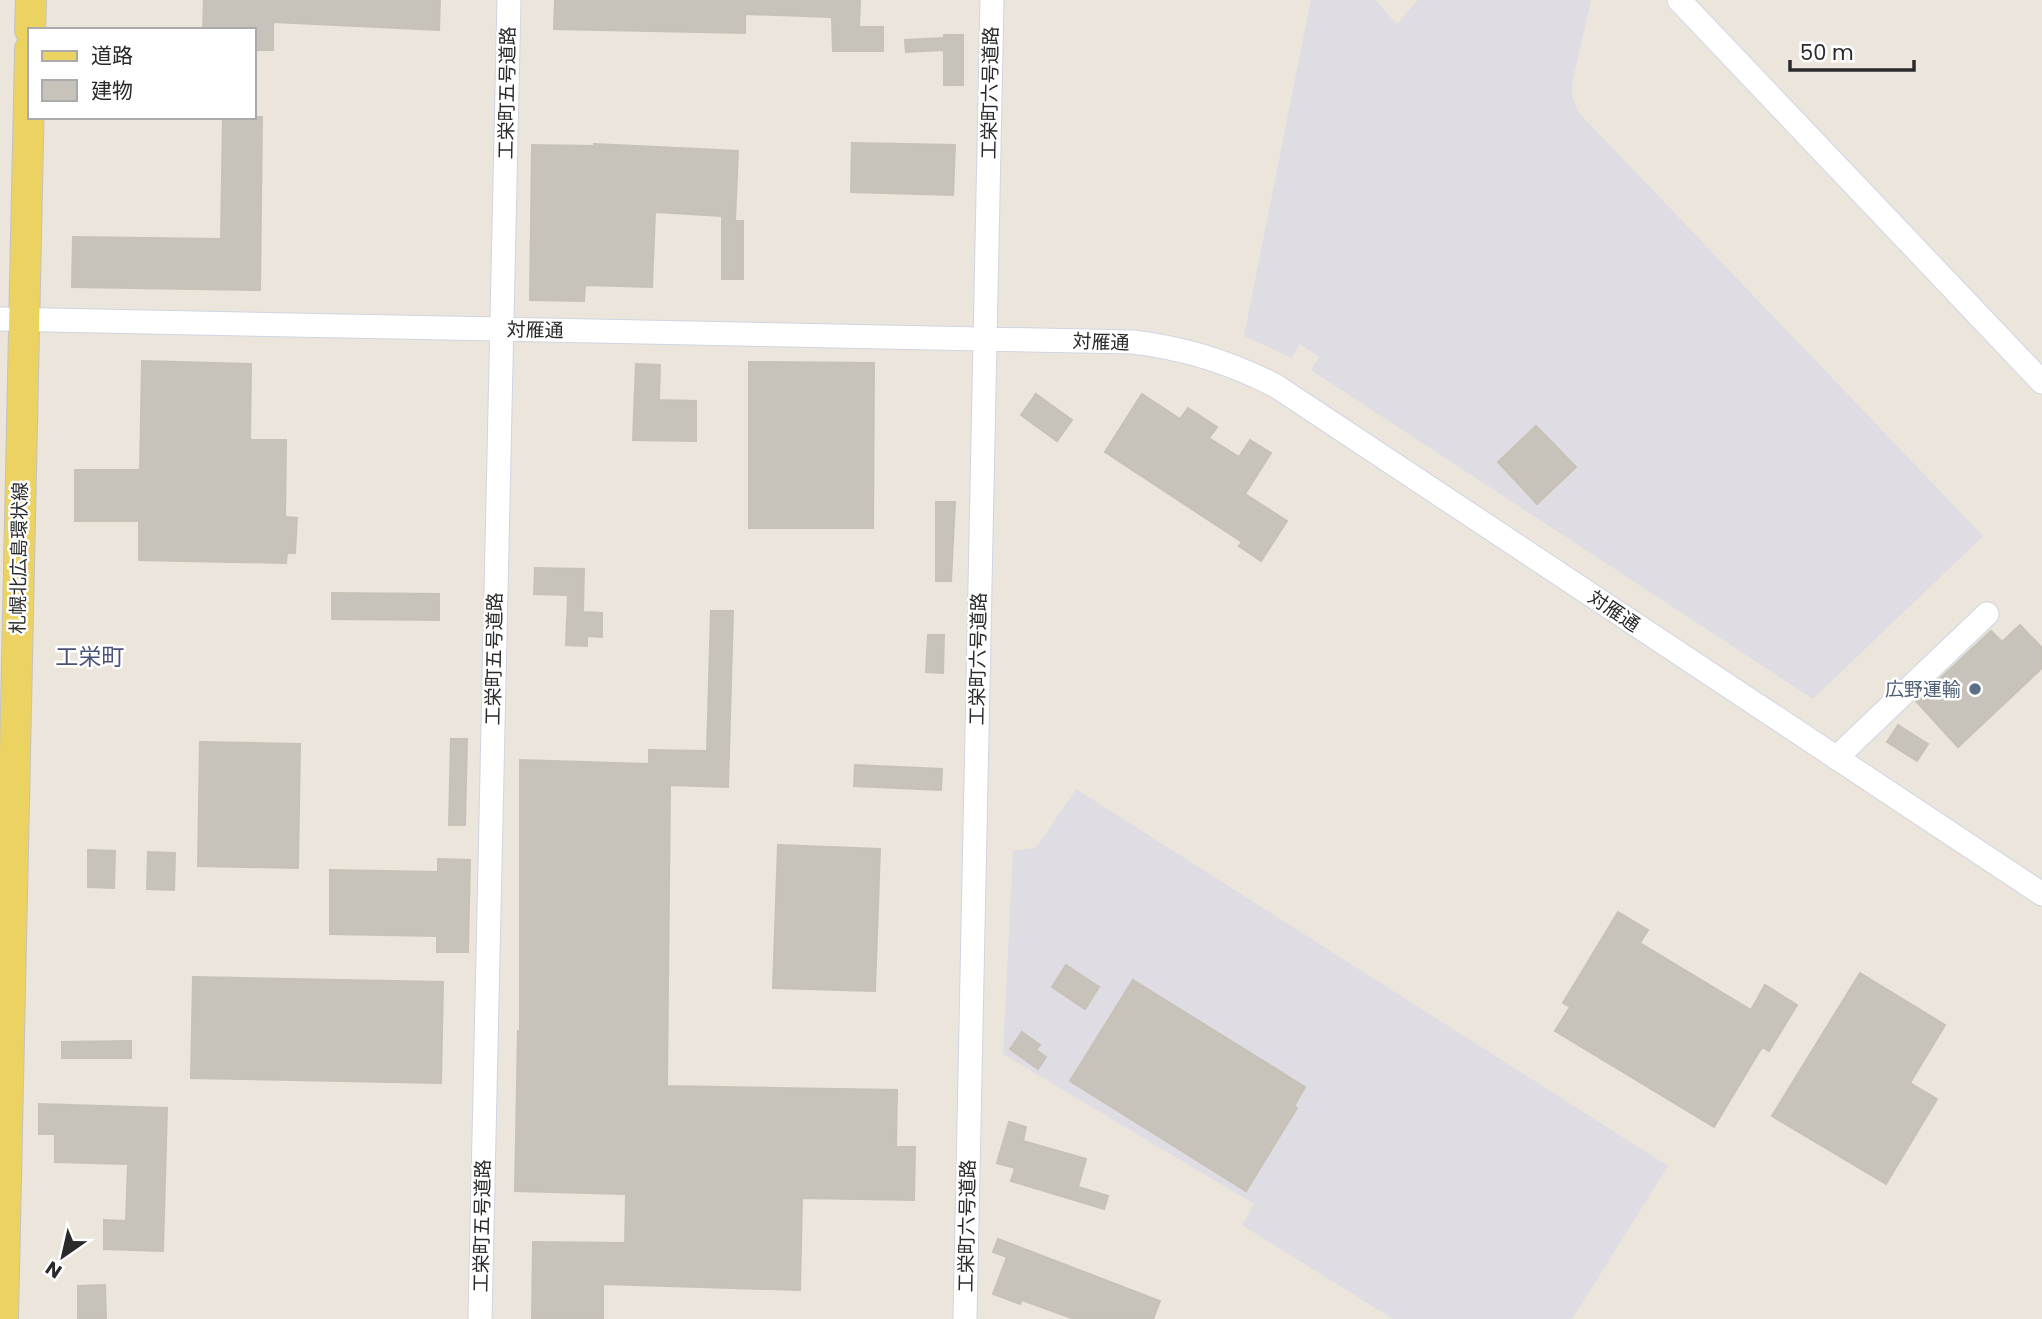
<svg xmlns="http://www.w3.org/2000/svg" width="2042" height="1319" viewBox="0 0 2042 1319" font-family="Poppins,'Noto Sans JP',sans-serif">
	<rect width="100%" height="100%" fill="#ebe5dc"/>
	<path fill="#dfdce4" d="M1311,0H1375L1397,24L1418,0H1591L1573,79L1572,96L1579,113L1983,536L1813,699L1311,370L1319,357L1300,344L1292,358L1244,336Z
		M1076,789L1668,1166L1572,1319H1393L1242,1225L1254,1204L1003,1054L1013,851L1036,848Z"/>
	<path fill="#c7c3ba" stroke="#c7c1b6" stroke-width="2" d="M204,0H440L439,30L273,22V50H254V30H203Z
		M555,0H860L859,27H883V51H833L832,17L745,14V33L554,29Z
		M944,35H963V85H944V50L906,52L905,40L944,38Z
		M223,117H262L260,290L72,287L73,237L221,239Z
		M852,143L955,145L953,195L851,192Z
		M594,144L738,151L735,221H743V279H722V216L655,212L652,287L585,285L584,301L530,300L532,145L594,146Z
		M142,361L251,364L250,440H286L285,517L297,518L295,553H287L286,563L139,560V521H75V470H140Z
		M749,362L874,363L873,528H749Z
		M636,364L660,365L659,400L696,401V441L633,440Z
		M1036,394L1072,420L1057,441L1021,415Z
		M1142,394L1180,419L1188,408L1217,427L1209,438L1239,457L1250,440L1271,453L1245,494L1287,521L1261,561L1239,546L1242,542L1105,452Z
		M1536,426L1576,467L1537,504L1498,462Z
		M936,502H955L951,581H936Z
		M535,568L584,569L583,612L602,613V637L587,636V646L566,645L568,595L534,594Z
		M332,593L439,594V620L332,619Z
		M711,611H733L728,787L670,785L667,1086L897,1090L896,1147H915L914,1200L802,1198L800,1290L603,1284V1319H532L533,1242L625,1243L626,1194L515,1191L518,1031H520V760L649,764V750L707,751Z
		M2020,625L2042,648V668L1958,747L1916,701L1991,631L2002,642Z
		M928,635H944L943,673L926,672Z
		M1898,725L1928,744L1917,761L1887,742Z
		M451,739H467L465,825H449Z
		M200,742L300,744L298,868L198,866Z
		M855,765L942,769L941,790L854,786Z
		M778,845L880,849L875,991L773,988Z
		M88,850L115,851L114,888L88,887Z
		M148,852L175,853L174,890L147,889Z
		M438,859L470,860L468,952H437V936L330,934V870L438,872Z
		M1618,912L1648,930L1640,943L1751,1010L1765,985L1797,1005L1769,1051L1762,1047L1714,1127L1555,1031L1570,1007L1563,1003Z
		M1066,965L1099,987L1085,1009L1052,987Z
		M1860,973L1945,1025L1910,1083L1937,1099L1886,1184L1772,1116Z
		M193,977L443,982L441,1083L191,1078Z
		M1133,980L1305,1087L1294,1106L1297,1108L1246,1191L1070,1081Z
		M1022,1032L1040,1045L1036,1050L1046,1057L1038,1069L1010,1049Z
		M131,1041V1058H62V1042Z
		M39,1104L167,1108L163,1251L104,1249V1220L126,1221L128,1164L55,1162V1134H39Z
		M1009,1122L1026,1127L1023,1141L1086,1159L1078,1187L1108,1196L1104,1209L1011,1181L1015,1168L997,1163Z
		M998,1239L1160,1301L1153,1319H1074L1022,1300L1020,1304L993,1294L1007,1257L993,1252Z
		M105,1285L106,1319H78V1286Z"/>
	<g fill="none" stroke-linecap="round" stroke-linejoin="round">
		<defs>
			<path id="minor" d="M1679,0L2042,382
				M0,319L1133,342C1184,348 1230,362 1276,386L2042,894
				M1836,758L1987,614
				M480,1319L509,0
				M965,1319L992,0"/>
			<path id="major" d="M30,30L31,0
				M3,1319L30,49"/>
		</defs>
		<use href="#minor" stroke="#d1d4e2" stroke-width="25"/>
		<use href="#major" stroke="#c3c3c3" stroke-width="32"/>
		<use href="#minor" stroke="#fff" stroke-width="23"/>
		<use href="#major" stroke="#ecd260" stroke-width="30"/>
	</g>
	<circle fill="#5c6f8a" stroke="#fff" stroke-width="2.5" cx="1975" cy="689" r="7"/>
	<g text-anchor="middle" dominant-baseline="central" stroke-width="5" stroke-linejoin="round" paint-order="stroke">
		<g font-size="19" fill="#2a2a2a" stroke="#fff">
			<text transform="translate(507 93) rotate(-89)">工栄町五号道路</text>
			<text transform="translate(990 93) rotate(-89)">工栄町六号道路</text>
			<text transform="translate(535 330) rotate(1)">対雁通</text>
			<text transform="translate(1101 342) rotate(2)">対雁通</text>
			<text transform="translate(19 558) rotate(-89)">札幌北広島環状線</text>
			<text transform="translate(1614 611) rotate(34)">対雁通</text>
			<text transform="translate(494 659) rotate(-89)">工栄町五号道路</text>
			<text transform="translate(978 659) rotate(-89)">工栄町六号道路</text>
			<text transform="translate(482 1226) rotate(-89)">工栄町五号道路</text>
			<text transform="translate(967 1226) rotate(-89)">工栄町六号道路</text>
		</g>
		<g font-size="19" fill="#4e5e75" stroke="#fff" text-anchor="end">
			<text x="1961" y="689">広野運輸</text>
		</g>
		<g font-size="23" fill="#4b5279" stroke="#fff">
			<text x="90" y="657">工栄町</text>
		</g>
	</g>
	<rect x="28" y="28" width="228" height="91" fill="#ffffff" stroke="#aaaaaa" stroke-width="2"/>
	<rect x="42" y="51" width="35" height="10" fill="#ecd260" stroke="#aaaaaa" stroke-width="2"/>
	<text x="91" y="63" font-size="21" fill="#2a2a2a">道路</text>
	<rect x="42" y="80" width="35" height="21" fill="#c7c3ba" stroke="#aaaaaa" stroke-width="2"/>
	<text x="91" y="98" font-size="21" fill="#2a2a2a">建物</text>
	<g transform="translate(63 1256) rotate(214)" stroke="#ffffff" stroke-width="5" paint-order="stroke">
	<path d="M0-5L12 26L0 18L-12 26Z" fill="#2a2a2a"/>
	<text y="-10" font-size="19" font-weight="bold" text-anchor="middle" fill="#2a2a2a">N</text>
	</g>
	<path d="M1790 60v10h124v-10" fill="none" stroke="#2a2a2a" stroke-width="3.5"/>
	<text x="1800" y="60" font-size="21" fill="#2a2a2a" stroke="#ffffff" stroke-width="5" paint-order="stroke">50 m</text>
</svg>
